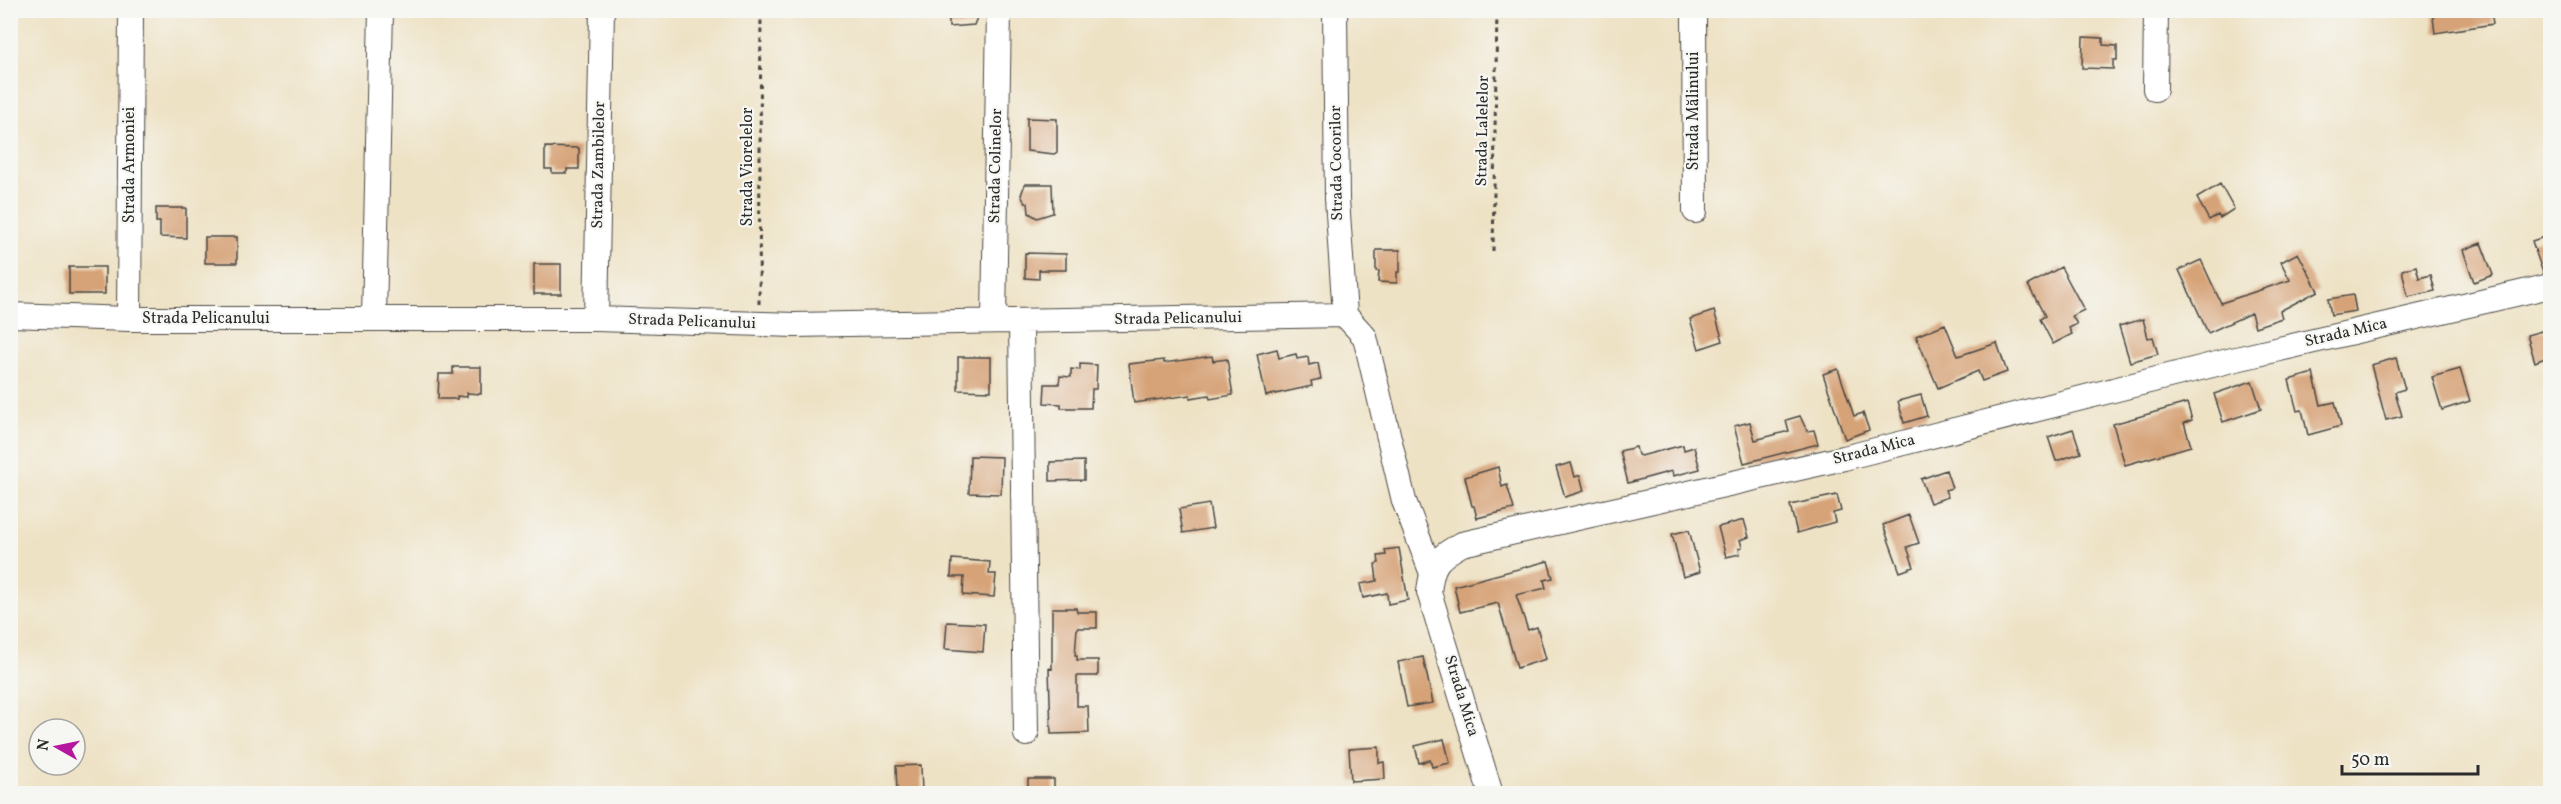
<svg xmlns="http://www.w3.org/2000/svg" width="2561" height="804" viewBox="0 0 2561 804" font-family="Vollkorn,serif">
	<rect width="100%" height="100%" fill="#f6f6f2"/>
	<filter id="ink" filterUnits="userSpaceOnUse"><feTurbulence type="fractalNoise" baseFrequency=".0167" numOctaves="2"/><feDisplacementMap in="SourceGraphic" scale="12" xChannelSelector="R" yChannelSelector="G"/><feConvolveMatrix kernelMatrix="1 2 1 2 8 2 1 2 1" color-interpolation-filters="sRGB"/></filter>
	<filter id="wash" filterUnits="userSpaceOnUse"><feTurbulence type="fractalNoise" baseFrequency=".008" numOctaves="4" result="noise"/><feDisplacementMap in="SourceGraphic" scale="24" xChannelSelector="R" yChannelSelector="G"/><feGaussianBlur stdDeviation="1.35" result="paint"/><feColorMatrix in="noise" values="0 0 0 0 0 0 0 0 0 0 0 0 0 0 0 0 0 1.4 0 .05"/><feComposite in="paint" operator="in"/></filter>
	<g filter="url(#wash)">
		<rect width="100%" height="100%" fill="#eee2c5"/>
		<g id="blocks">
			<path fill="#d6a277" d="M949,10H980L974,25L949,27Z
				M2432,10H2491L2493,24L2435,33Z
				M2083,37L2103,38V45L2117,46V60H2113V69L2082,68Z
				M1027,118L1057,119V152L1054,154L1027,151Z
				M545,147L579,148V169H567V173H552V169H545Z
				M1025,184H1052L1053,213L1037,218L1029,213L1028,203H1025L1021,195Z
				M2220,184L2234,209L2220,218L2218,215L2209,220L2197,198Z
				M156,208H186V238L160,237V222H156Z
				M2550,235V272L2543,273L2532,241Z
				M205,237H237V263H205Z
				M2481,243L2493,275L2474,282L2463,250Z
				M1376,250H1400V272H1397V283L1378,282L1379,271H1376Z
				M1025,253L1066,254V270H1039V279L1025,278Z
				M2298,253L2318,291L2280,311L2282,318L2255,327L2251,313L2208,333L2179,270L2201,260L2221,303L2290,280L2281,262Z
				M534,264H561V294H534Z
				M2416,266L2419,278L2431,275L2435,291L2408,297L2402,270Z
				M69,267H105V294H69Z
				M2061,267L2084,310L2072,316L2077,324L2069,328L2072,334L2053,344L2040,319L2045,316L2028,285Z
				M2353,295L2356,311L2331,315L2328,299Z
				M1714,311L1723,341L1699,349L1690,319Z
				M2143,319L2148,338L2153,337L2158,354L2130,362L2119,326Z
				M1945,324L1958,356L1997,343L2007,372L1982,381L1978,371L1938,388L1916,336Z
				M2549,329L2550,356L2535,362L2527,335Z
				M1277,349L1279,358L1296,354L1297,359L1308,357L1309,365L1318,363L1321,379L1311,381L1312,386L1266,396L1257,354Z
				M1212,356L1213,361L1227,359L1233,395L1210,399L1209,395L1190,398V395L1134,403L1129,364L1164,360V363Z
				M958,357H991V391L958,390Z
				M2396,358L2405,389L2395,392L2402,416L2386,420L2371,365Z
				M1080,364L1097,365L1096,389H1092L1091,408H1061V404L1044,403L1045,384H1059L1060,376L1071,377V369L1080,370Z
				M453,367H481V394L467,393V397L457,396V399H438L439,374H453Z
				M1838,369L1854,416L1863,413L1869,430L1845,439L1823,374Z
				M2460,369L2470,401L2442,410L2432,377Z
				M2313,373L2321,405L2335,402L2341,426L2308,435L2302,410L2297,411L2289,380Z
				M2252,381L2261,409L2223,422L2214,394Z
				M1921,395L1927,416L1904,423L1898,401Z
				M2187,403L2192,420L2184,423L2191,446L2125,465L2113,424Z
				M1800,416L1807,431L1814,430L1818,444L1744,463L1734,426L1750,422L1755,440L1789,431L1786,420Z
				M2073,429L2081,453L2056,461L2048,437Z
				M1683,445L1684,450L1694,447L1700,469L1673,476L1672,471L1628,483L1620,451L1636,447L1638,455L1641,456Z
				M970,456L1002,457L1001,494L969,493Z
				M1084,461V480L1050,481V462Z
				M1571,463L1575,477L1580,475L1584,491L1565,497L1556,467Z
				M1498,467L1502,487L1507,485L1514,509L1477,518L1474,506H1472L1465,477Z
				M1946,470L1952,488L1945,490L1948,497L1930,503L1921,479Z
				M1837,495L1841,511L1833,513L1835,522L1797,533L1790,505Z
				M1209,504L1213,528L1183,533L1179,509Z
				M1909,515L1919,543L1907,547L1914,567L1900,572L1883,525Z
				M1744,520L1749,537L1740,540L1742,547L1739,548L1740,554L1726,557L1718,527Z
				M1689,530L1700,572L1683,577L1672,534Z
				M1399,548L1408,600L1388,604L1387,593L1363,598L1360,584L1377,581L1375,564L1379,563L1378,556L1386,555L1385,550Z
				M952,559L990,562L989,574H996L994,597L963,595L964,577H951Z
				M1548,561L1553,578L1544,580L1546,588L1516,595L1528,630L1537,627L1546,659L1517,668L1498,603L1460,612L1454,586Z
				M1052,608H1076L1077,612H1097V628H1077L1075,656H1077V660H1098V676H1077V706H1088L1089,733L1051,734L1049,668L1052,669Z
				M947,622L985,624L983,652L945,649Z
				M1423,657L1433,703L1407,707L1398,662Z
				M1444,739L1450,763L1432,767L1430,760L1419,763L1415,746Z
				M1379,747V763L1384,762L1385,779L1351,781L1349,749Z
				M921,765L922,794H897L896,766Z
				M1028,779H1054V794H1028Z"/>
		</g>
	</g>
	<g filter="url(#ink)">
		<use href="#blocks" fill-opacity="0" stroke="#484642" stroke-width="1.5"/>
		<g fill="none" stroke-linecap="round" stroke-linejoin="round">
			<defs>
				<path id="minor" d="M1335,10L1337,199L1345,315
					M1694,10L1695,211
					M2155,89L2156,10
					M10,315L129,319H596L795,325L1345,315L1365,337L1404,501L1431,571
					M374,318L381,10
					M129,319L131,10
					M596,319L602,10
					M994,321L999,10
					M1021,322L1026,734
					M1491,794L1429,592C1432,563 1437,558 1462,544L1844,458L2232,360L2550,286"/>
			</defs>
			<use href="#minor" stroke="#484642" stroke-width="26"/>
			<path stroke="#484642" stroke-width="3" stroke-dasharray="4.5 4.5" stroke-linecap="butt" d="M1493,251L1497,10
				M759,304L761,10"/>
			<use href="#minor" stroke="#fff" stroke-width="24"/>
		</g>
	</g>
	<g text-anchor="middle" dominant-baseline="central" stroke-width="4.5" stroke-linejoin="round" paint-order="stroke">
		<g font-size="16" fill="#2b2b2b" stroke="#f6f6f2">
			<text transform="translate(1694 111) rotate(-90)">Strada Mălinului</text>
			<text transform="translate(1483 131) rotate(-89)">Strada Lalelelor</text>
			<text transform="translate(1337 163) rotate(-91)">Strada Cocorilor</text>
			<text transform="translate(130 165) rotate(-90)">Strada Armoniei</text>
			<text transform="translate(599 165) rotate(-89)">Strada Zambilelor</text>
			<text transform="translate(996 166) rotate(-89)">Strada Colinelor</text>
			<text transform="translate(748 167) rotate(-90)">Strada Viorelelor</text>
			<text x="206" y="319">Strada Pelicanului</text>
			<text transform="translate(1178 319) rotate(-1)">Strada Pelicanului</text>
			<text transform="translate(692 322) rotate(2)">Strada Pelicanului</text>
			<text transform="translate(2346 333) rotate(-13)">Strada Mica</text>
			<text transform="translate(1874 450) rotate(-14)">Strada Mica</text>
			<text transform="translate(1461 696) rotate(73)">Strada Mica</text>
		</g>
	</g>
	<rect width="2561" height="804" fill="none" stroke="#f6f6f2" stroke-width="36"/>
	<g transform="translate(57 747) rotate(279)"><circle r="28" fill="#f6f6f2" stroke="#a5a5a2" stroke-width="1.5"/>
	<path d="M0-4.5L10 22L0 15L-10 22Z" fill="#b5179e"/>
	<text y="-9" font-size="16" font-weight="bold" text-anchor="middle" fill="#2b2b2b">N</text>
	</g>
	<path d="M2342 765v9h136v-9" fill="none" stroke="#2b2b2b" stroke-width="3"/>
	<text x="2351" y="765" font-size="18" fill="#2b2b2b" stroke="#f6f6f2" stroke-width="4.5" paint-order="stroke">50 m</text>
</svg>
